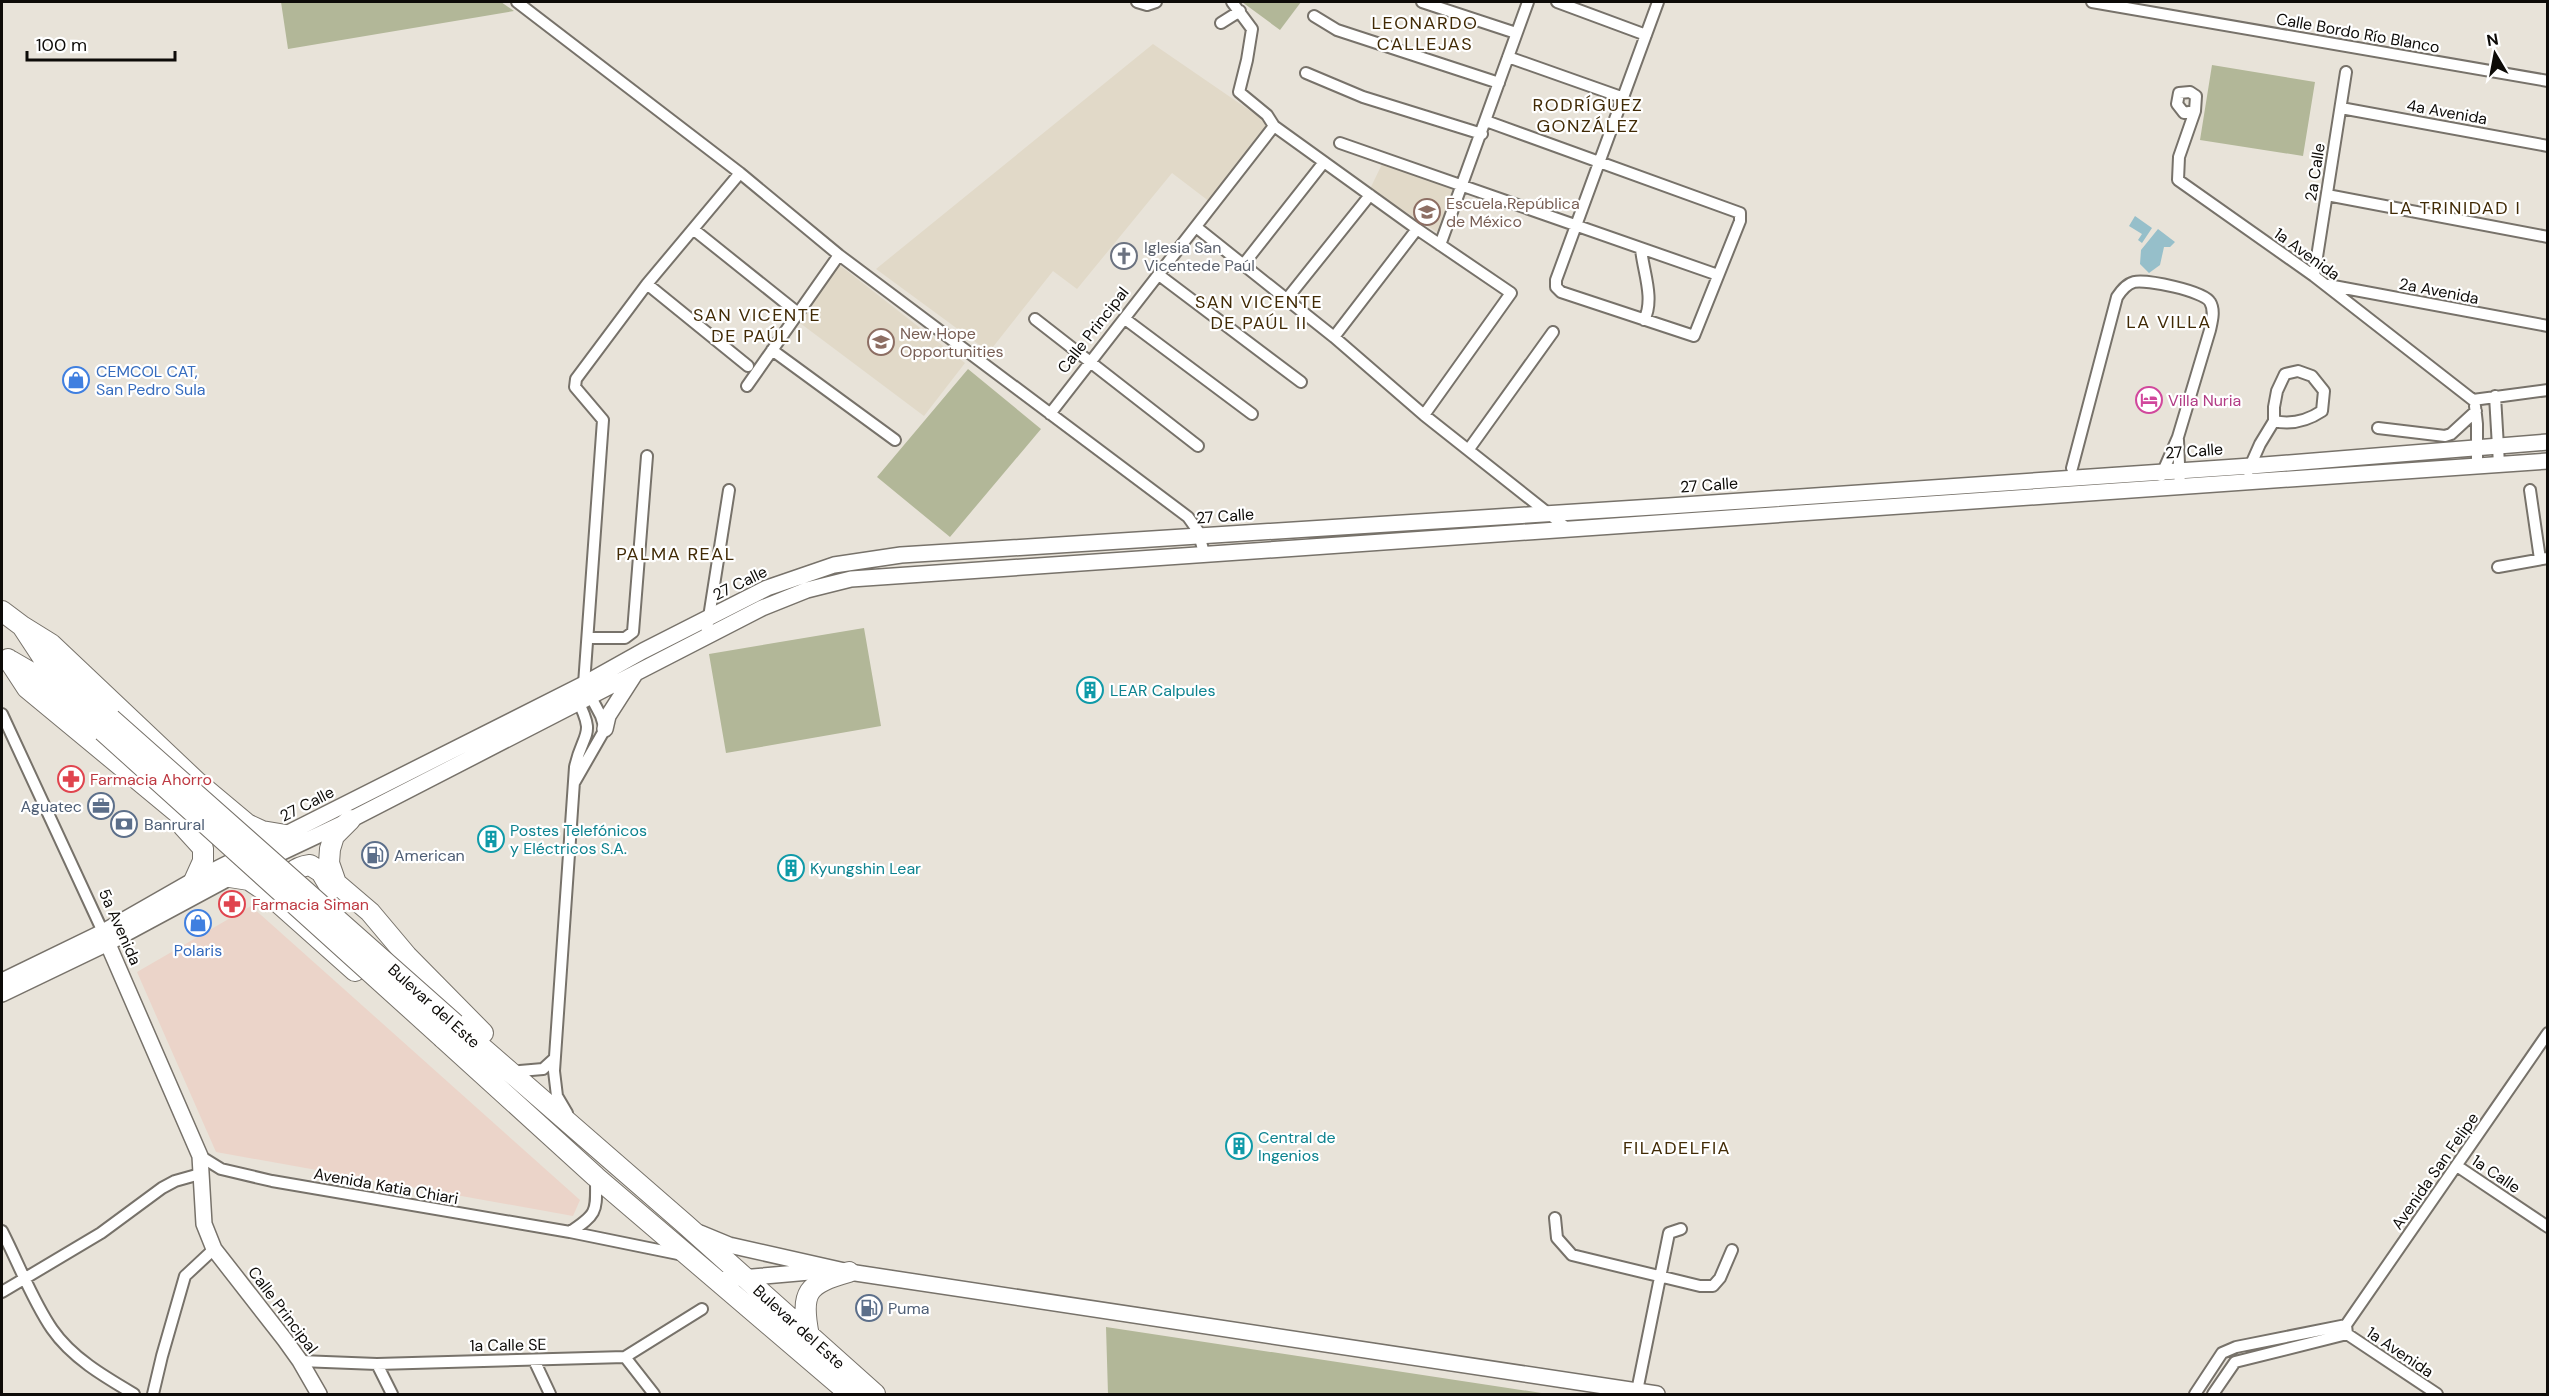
<svg xmlns="http://www.w3.org/2000/svg" width="2549" height="1396" viewBox="0 0 2549 1396" font-family="'DM Sans',sans-serif">
	<rect width="100%" height="100%" fill="#e8e3d9"/>
	<path fill="#ebd4c9" d="M251,906L580,1200L573,1216L216,1152L137,972Z"/>
	<path fill="#e1d9c8" d="M1153,44L1268,123L1210,202L1172,173L1077,289L1053,271L989,352L876,269Z
		M1384,160L1459,186L1440,234L1370,189Z
		M837,263L965,363L924,416L796,320Z"/>
	<path fill="#b2b798" d="M281,2H501L514,11L288,49Z
		M1242,2H1301L1280,30Z
		M2212,65L2315,82L2303,156L2200,140Z
		M968,369L1041,429L950,537L877,477Z
		M864,628L881,726L726,753L709,654Z
		M1106,1327L1548,1394H1108Z"/>
	<path fill="#96bfca" d="M2135,216L2152,228L2142,243L2138,240L2142,234L2129,226Z
		M2158,229L2175,242L2170,247H2164L2160,265L2149,273L2140,264L2141,250Z"/>
	<g fill="none" stroke-linecap="round" stroke-linejoin="round">
		<defs>
			<path id="street" d="M517,2L740,173L839,255L1188,517L1198,531L1204,553
				M1137,2L1147,5L1156,2
				M1232,2L1252,29L1247,60L1239,92L1267,115L1274,126L1417,229L1511,293L1424,415
				M1422,2L1516,33
				M1557,2L1646,35
				M2092,2L2548,81
				M1314,16L1337,30L1499,83
				M1221,23L1240,11
				M1508,57L1624,98
				M1306,73L1363,97L1482,134
				M2341,108L2548,146
				M2195,111L2184,113L2177,104L2179,93L2190,92L2196,96L2195,111L2179,157L2178,180L2314,276L2473,400
				M1486,121L1740,213V221L1694,336L1561,292L1556,287V280L1658,2
				M1340,143L1718,275
				M2327,195L2548,237
				M1196,227L1334,337L1424,415L1568,529
				M693,229L798,313
				M1440,245L1528,2
				M1641,249C1643,271 1655,299 1644,320
				M1243,265L1324,162
				M1159,275L1301,382
				M2314,276L2346,72
				M647,284L748,366
				M2328,285L2548,326
				M1286,300L1370,195
				M1035,319L1198,446
				M1125,319L1252,414
				M1334,337L1417,229
				M772,350L895,440
				M747,386L839,255
				M2495,396L2499,464
				M2473,400L2548,390
				M2475,406L2477,424V466
				M1050,414L1274,126
				M2378,428L2445,436L2451,434L2476,411
				M2178,440L2180,488
				M1469,449L1553,332
				M2072,468L2117,297C2121,291 2126,284 2134,282C2146,279 2204,291 2210,302C2215,310 2212,321 2210,330L2178,437L2161,476
				M2248,471L2260,444L2274,421V407L2277,391L2285,374L2298,371L2312,376L2324,391L2322,411C2307,421 2292,425 2274,421
				M2530,490L2540,559
				M2498,567L2548,558
				M706,636L729,490
				M588,638H625L633,632L647,456
				M2,714L103,932
				M574,783L605,729L601,716L584,684L603,420L575,387L576,379L647,284L740,173
				M520,1071L543,1069L554,1059
				M567,1113L557,1096L554,1071L575,767C583,730 597,738 576,697
				M200,1156L221,1169L272,1181L570,1232L683,1255
				M2457,1166L2548,1227
				M1555,1218L1557,1238L1572,1255L1700,1286H1713L1720,1278L1732,1250
				M2,1231C18,1262 32,1300 52,1329C72,1358 105,1377 134,1394
				M570,1232C599,1213 596,1211 596,1178
				M2,1292L101,1233L162,1188L175,1181L200,1174
				M2347,1334L2346,1325L2548,1033
				M2347,1334L2437,1394
				M625,1357L654,1394
				M534,1360L550,1394
				M300,1361L377,1364L625,1357L702,1309
				M377,1364L392,1394
				M1637,1391L1669,1233L1681,1229
				M153,1394L162,1356L185,1276L214,1249
				M2195,1394L2222,1353L2236,1347L2346,1325
				M2213,1394L2235,1362L2347,1334"/>
			<path id="secondary" d="M605,729L608,716L635,674
				M259,863L350,820L762,608L807,590L851,579L2548,461
				M104,935L200,1156L204,1224L214,1249L285,1340L300,1361L319,1394
				M2,981L103,932L187,884L584,684L643,651L767,588L834,565L901,555L1669,506L2251,466L2548,442
				M2,994L108,943L238,873
				M700,1233L729,1245L849,1272L1657,1394
				M717,1280L821,1271"/>
			<path id="highway" d="M2,611L22,626L43,658L111,719
				M22,626L51,644L198,783L247,824L262,831L286,835
				M8,659L27,688L201,832
				M11,661L37,676L103,731
				M350,820L334,836L330,849L329,863L336,883L370,912L407,956L483,1033
				M183,826L203,848V861L194,881
				M230,877L249,880L264,890L355,971
				M283,890C285,875 295,867 310,865L321,872L331,889
				M455,1024L685,1224L875,1394
				M443,1038L596,1177L850,1394
				M809,1336C800,1291 807,1284 849,1272"/>
		</defs>
		<use href="#street" stroke="#77726a" stroke-width="14"/>
		<use href="#secondary" stroke="#77726a" stroke-width="18"/>
		<use href="#highway" stroke="#77726a" stroke-width="22"/>
		<use href="#street" stroke="#fff" stroke-width="10"/>
		<use href="#secondary" stroke="#fff" stroke-width="15"/>
		<use href="#highway" stroke="#fff" stroke-width="20"/>
		<defs>
			<path id="highway-bridge" d="M111,719L455,1024
				M103,731L443,1038"/>
		</defs>
		<use href="#highway-bridge" stroke="#77726a" stroke-width="22" stroke-linecap="butt"/>
		<use href="#highway-bridge" stroke="#fff" stroke-width="20"/>
	</g>
	<defs>
		<symbol id="school-ring" viewBox="-11 -11 22 22"><circle r="9.5" fill="#fff" stroke="#8d6e63" stroke-width="1.5"/><path d="M0-5L7-2L0 1L-7-2ZM-4 1L0 2.5L4 1V4Q0 6-4 4Z" fill="#8d6e63"/></symbol>
		<symbol id="church-ring" viewBox="-11 -11 22 22"><circle r="9.5" fill="#fff" stroke="#6b7280" stroke-width="1.5"/><path d="M-1.2-6h2.4v3.5h3.3v2.4h-3.3V6h-2.4V-.1h-3.3v-2.4h3.3Z" fill="#6b7280"/></symbol>
		<symbol id="shop-ring" viewBox="-11 -11 22 22"><circle r="9.5" fill="#fff" stroke="#3f7fe0" stroke-width="1.5"/><path d="M-5-2.5h2.3a2.7 3.5 0 0 1 5.4 0H5L5.5 6h-11ZM-1.5-2.5h3a1.5 2.3 0 0 0-3 0Z" fill="#3f7fe0"/></symbol>
		<symbol id="hotel-ring" viewBox="-11 -11 22 22"><circle r="9.5" fill="#fff" stroke="#d1479c" stroke-width="1.5"/><path d="M-6-4.5h1.5V1H6V5H4.5V3h-9V5H-6ZM-4 0a1.8 1.8 0 1 1 3.6 0ZM.5 0V-2.5h3Q6-2.5 6 0Z" fill="#d1479c"/></symbol>
		<symbol id="building-ring" viewBox="-11 -11 22 22"><circle r="9.5" fill="#fff" stroke="#0f9aa8" stroke-width="1.5"/><path d="M-4-6H4V6H1V3H-1V6H-4ZM-2.5-4.3h1.7v1.8h-1.7ZM.8-4.3h1.7v1.8H.8ZM-2.5-1h1.7V.8h-1.7ZM.8-1h1.7V.8H.8Z" fill="#0f9aa8"/></symbol>
		<symbol id="pharmacy-ring" viewBox="-11 -11 22 22"><circle r="9.5" fill="#fff" stroke="#e0444e" stroke-width="1.5"/><path d="M-2-6h4v4h4v4h-4v4h-4v-4h-4v-4h4Z" fill="#e0444e"/></symbol>
		<symbol id="office-ring" viewBox="-11 -11 22 22"><circle r="9.5" fill="#fff" stroke="#5c6f8a" stroke-width="1.5"/><path d="M-6-3h4V-5.5h4V-3h4V5H-6ZM-1-4.5V-3h2v-1.5ZM-6 0V1H6V0Z" fill="#5c6f8a"/></symbol>
		<symbol id="bank-ring" viewBox="-11 -11 22 22"><circle r="9.5" fill="#fff" stroke="#5c6f8a" stroke-width="1.5"/><path d="M-6-4H6V4H-6ZM0-2.3a2.3 2.3 0 1 0 0 4.6a2.3 2.3 0 1 0 0-4.6Z" fill="#5c6f8a"/></symbol>
		<symbol id="fuel-ring" viewBox="-11 -11 22 22"><circle r="9.5" fill="#fff" stroke="#5c6f8a" stroke-width="1.5"/><path d="M-5.5-6h7V0h2V4h1.3V-2.5L3-4.5l.8-.8L6-3V5H2.5V1h-1V6h-7ZM-4.2-4.7v3.2H.2V-4.7Z" fill="#5c6f8a"/></symbol>
	</defs>
	<g fill-rule="evenodd">
		<use href="#school-ring" x="1412" y="197" width="30" height="30"/>
		<use href="#church-ring" x="1109" y="241" width="30" height="30"/>
		<use href="#school-ring" x="866" y="327" width="30" height="30"/>
		<use href="#shop-ring" x="61" y="365" width="30" height="30"/>
		<use href="#hotel-ring" x="2134" y="385" width="30" height="30"/>
		<use href="#building-ring" x="1075" y="675" width="30" height="30"/>
		<use href="#pharmacy-ring" x="56" y="764" width="30" height="30"/>
		<use href="#office-ring" x="86" y="791" width="30" height="30"/>
		<use href="#bank-ring" x="109" y="809" width="30" height="30"/>
		<use href="#building-ring" x="476" y="824" width="30" height="30"/>
		<use href="#fuel-ring" x="360" y="840" width="30" height="30"/>
		<use href="#building-ring" x="776" y="853" width="30" height="30"/>
		<use href="#pharmacy-ring" x="217" y="889" width="30" height="30"/>
		<use href="#shop-ring" x="183" y="908" width="30" height="30"/>
		<use href="#building-ring" x="1224" y="1131" width="30" height="30"/>
		<use href="#fuel-ring" x="854" y="1293" width="30" height="30"/>
	</g>
	<g text-anchor="middle" dominant-baseline="central" stroke-width="4.5" stroke-linejoin="round" paint-order="stroke">
		<g font-size="16" fill="#0d0b08" stroke="#fff">
			<text transform="translate(2358 33) rotate(10)">Calle Bordo Río Blanco</text>
			<text transform="translate(2447 112) rotate(10)">4a Avenida</text>
			<text transform="translate(2315 172) rotate(-81)">2a Calle</text>
			<text transform="translate(2307 254) rotate(36)">1a Avenida</text>
			<text transform="translate(2439 291) rotate(11)">2a Avenida</text>
			<text transform="translate(1093 330) rotate(-52)">Calle Principal</text>
			<text transform="translate(2194 451) rotate(-4)">27 Calle</text>
			<text transform="translate(1709 485) rotate(-4)">27 Calle</text>
			<text transform="translate(1225 516) rotate(-4)">27 Calle</text>
			<text transform="translate(740 583) rotate(-26)">27 Calle</text>
			<text transform="translate(307 804) rotate(-27)">27 Calle</text>
			<text transform="translate(120 927) rotate(66)">5a Avenida</text>
			<text transform="translate(434 1006) rotate(42)">Bulevar del Este</text>
			<text transform="translate(2435 1171) rotate(-55)">Avenida San Felipe</text>
			<text transform="translate(2496 1174) rotate(34)">1a Calle</text>
			<text transform="translate(386 1186) rotate(10)">Avenida Katia Chiari</text>
			<text transform="translate(283 1310) rotate(53)">Calle Principal</text>
			<text transform="translate(799 1327) rotate(42)">Bulevar del Este</text>
			<text transform="translate(508 1345) rotate(-1)">1a Calle SE</text>
			<text transform="translate(2400 1352) rotate(34)">1a Avenida</text>
		</g>
		<g font-size="16" fill="#785e54" stroke="#fff" text-anchor="start">
			<text x="1446" y="203">Escuela República<tspan x="1446" dy="18">de México</tspan></text>
			<text x="900" y="333">New Hope<tspan x="900" dy="18">Opportunities</tspan></text>
		</g>
		<g font-size="16" fill="#5b616d" stroke="#fff" text-anchor="start">
			<text x="1144" y="247">Iglesia San<tspan x="1144" dy="18">Vicentede Paúl</tspan></text>
		</g>
		<g font-size="16" fill="#366cbe" stroke="#fff" text-anchor="start">
			<text x="96" y="371">CEMCOL CAT,<tspan x="96" dy="18">San Pedro Sula</tspan></text>
			<text x="198" y="950" text-anchor="middle">Polaris</text>
		</g>
		<g font-size="16" fill="#b23c85" stroke="#fff" text-anchor="start">
			<text x="2168" y="400">Villa Nuria</text>
		</g>
		<g font-size="16" fill="#0d838f" stroke="#fff" text-anchor="start">
			<text x="1110" y="690">LEAR Calpules</text>
			<text x="510" y="830">Postes Telefónicos<tspan x="510" dy="18">y Eléctricos S.A.</tspan></text>
			<text x="810" y="868">Kyungshin Lear</text>
			<text x="1258" y="1137">Central de<tspan x="1258" dy="18">Ingenios</tspan></text>
		</g>
		<g font-size="16" fill="#be3a42" stroke="#fff" text-anchor="start">
			<text x="90" y="779">Farmacia Ahorro</text>
			<text x="252" y="904">Farmacia Siman</text>
		</g>
		<g font-size="16" fill="#4e5e75" stroke="#fff" text-anchor="start">
			<text x="82" y="806" text-anchor="end">Aguatec</text>
			<text x="144" y="824">Banrural</text>
			<text x="394" y="855">American</text>
			<text x="888" y="1308">Puma</text>
		</g>
		<g font-size="18" letter-spacing="1.5" fill="#412a05" stroke="#fff">
			<text x="1425" y="23">LEONARDO<tspan x="1425" dy="21">CALLEJAS</tspan></text>
			<text x="1588" y="105">RODRÍGUEZ<tspan x="1588" dy="21">GONZÁLEZ</tspan></text>
			<text x="2455" y="208">LA TRINIDAD I</text>
			<text x="1259" y="302">SAN VICENTE<tspan x="1259" dy="21">DE PAÚL II</tspan></text>
			<text x="757" y="315">SAN VICENTE<tspan x="757" dy="21">DE PAÚL I</tspan></text>
			<text x="2169" y="322">LA VILLA</text>
			<text x="676" y="554">PALMA REAL</text>
			<text x="1677" y="1148">FILADELFIA</text>
		</g>
	</g>
	<rect width="2549" height="1396" fill="none" stroke="#0d0b08" stroke-width="6"/>
	<g transform="translate(2495 54) rotate(350)" stroke="#ffffff" stroke-width="4.5" paint-order="stroke">
	<path d="M0-4.5L10 22L0 15L-10 22Z" fill="#0d0b08"/>
	<text y="-9" font-size="16" font-weight="bold" text-anchor="middle" fill="#0d0b08">N</text>
	</g>
	<path d="M27 51v9h148v-9" fill="none" stroke="#0d0b08" stroke-width="3"/>
	<text x="36" y="51" font-size="18" fill="#0d0b08" stroke="#ffffff" stroke-width="4.5" paint-order="stroke">100 m</text>
</svg>
